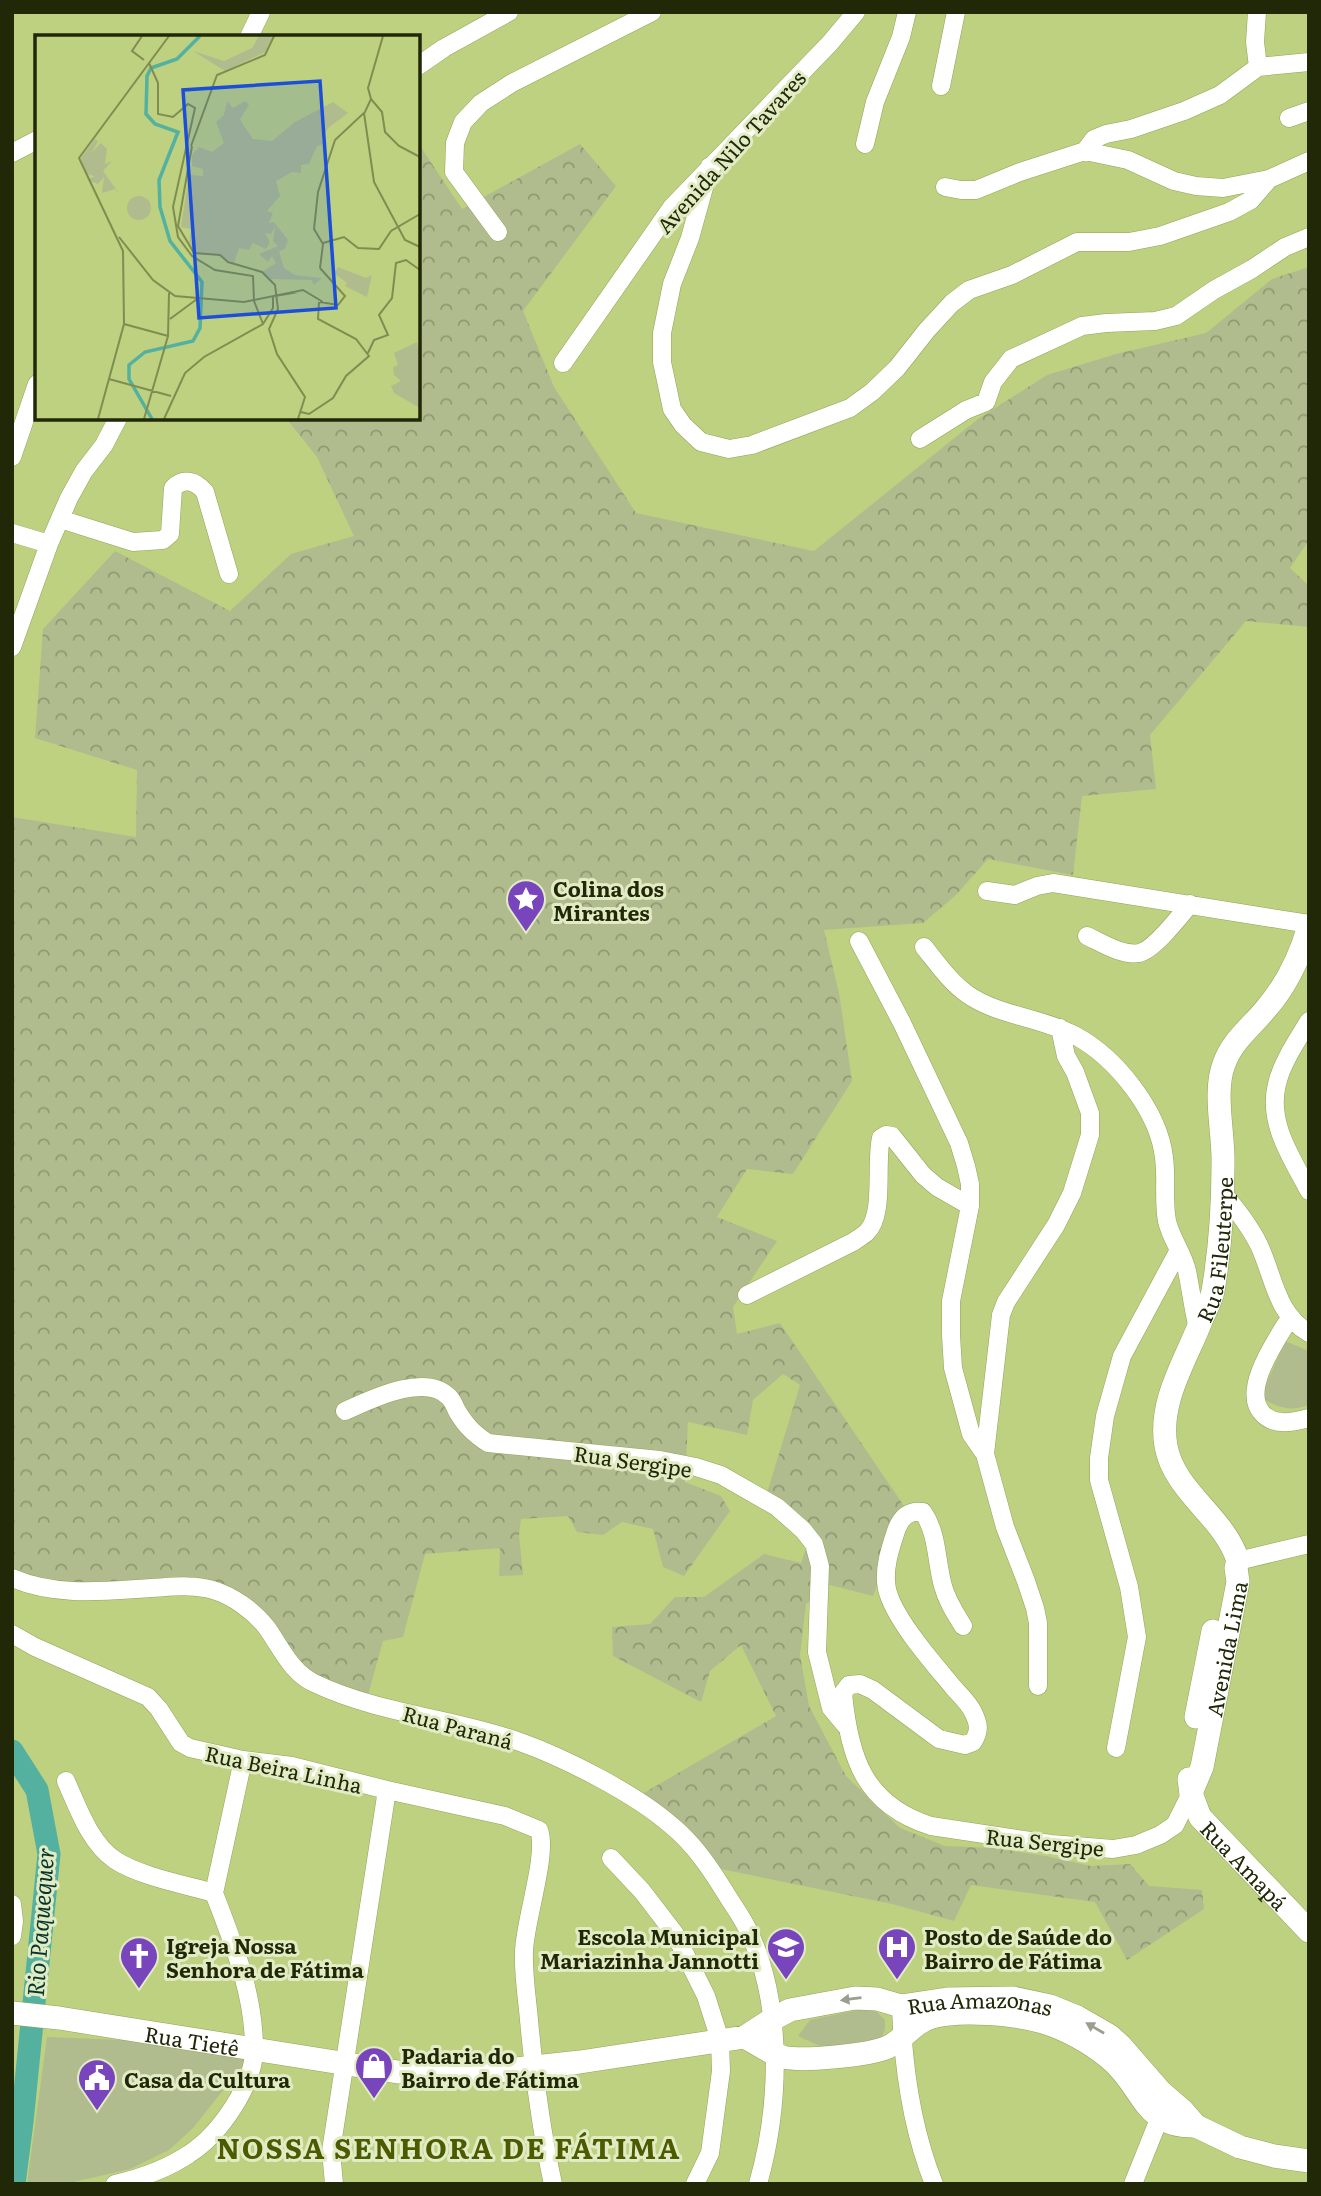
<svg xmlns="http://www.w3.org/2000/svg" width="1321" height="2196" viewBox="0 0 1321 2196" font-family="Literata,serif">
	<defs>
		<pattern id="forest-crowns" width="20" height="18" patternUnits="userSpaceOnUse" patternTransform="scale(1.75)"><rect width="20" height="18" fill="#b0bc8e"/><path d="M2 6a3 3 0 1 1 6 0M12 15a3 3 0 1 1 6 0" fill="none" stroke="#8f9972"/></pattern>
	</defs>
	<rect width="100%" height="100%" fill="#bdd181"/>
	<path fill="url(#forest-crowns)" d="M418,143L462,209L580,144L616,186L523,311L554,387L636,513L814,551L978,419L1047,375L1116,354L1206,333L1272,279L1309,267V540L1290,568L1309,586V627L1246,621L1150,735L1156,789L1082,796L1073,875L988,859L955,896L923,923L824,930L839,993L852,1081L793,1174L747,1169L717,1217L777,1241L733,1307L737,1334L780,1323L906,1509L873,1596L830,1585L806,1604L800,1655L809,1706L846,1776L900,1828L945,1846L993,1848L1046,1856L1091,1866L1130,1864L1149,1886L1202,1890L1204,1909L1127,1960L1095,1902L971,1885L954,1921L892,1904L716,1868L637,1797L776,1716L741,1645L710,1671L701,1702L613,1656L612,1627L650,1624L675,1597H704L764,1554L801,1563L807,1546L796,1531L763,1506L800,1385L783,1374L753,1400L747,1435L688,1422L685,1482L721,1496L730,1511L684,1576L663,1567L653,1529L622,1522L603,1535L577,1532L568,1516L521,1519L519,1535L523,1575L499,1576L500,1548L425,1554L403,1637L383,1641L368,1695L313,1678L236,1606L206,1592L44,1581L12,1573V817L136,837L137,770L35,738L43,629L115,551L230,611L291,554L354,536L317,457L289,422L292,418H418Z"/>
	<path fill="#b0bc8e" d="M1285,1341L1309,1351V1405C1292,1411 1279,1409 1264,1399L1262,1394Z
		M872,2007L885,2020V2030L879,2042L822,2047L798,2036L810,2020Z
		M47,2037L220,2044L255,2050L193,2128L169,2150L130,2169L65,2184H27Z"/>
	<g fill="none" stroke-linecap="round" stroke-linejoin="round">
		<path stroke="#54b1a0" stroke-width="23" d="M12,1751L37,1790L49,1854L22,2122L14,2184"/>
		<defs>
			<path id="minor" d="M1257,12L1255,42L1258,67
				M249,37L261,12
				M418,66L444,48L509,12
				M941,86L956,12
				M1289,118L1309,111
				M865,144L875,102L901,37L907,12
				M1085,151L1128,160L1174,181L1196,186L1223,188L1269,179L1309,161
				M12,153L37,140
				M710,166L690,238L672,284L662,333V362L672,409L683,425L701,442L729,449L752,445L850,408L872,392L897,368L927,330L952,303L969,290L1012,275L1077,242H1129L1160,236L1229,212L1251,200L1269,179
				M945,187L961,190H976L1020,172L1085,151L1094,139L1106,134L1131,129L1184,111L1220,95L1258,67L1309,62
				M498,232L454,172L455,143L463,122L481,103L512,83L652,12
				M563,363L672,207L830,43L856,12
				M920,439L966,410L986,402L993,382L1011,359L1082,326L1106,323L1155,321L1176,316L1214,290L1252,269L1285,247L1309,237
				M12,457L37,384
				M60,519L133,542L163,540L170,534L173,488C184,477 196,481 205,492L229,574
				M12,533L49,544L69,498L84,471L104,445L118,418
				M12,647L49,544
				M987,891L1015,895L1037,886L1053,883L1309,924
				M1087,936C1102,943 1122,956 1139,953C1153,951 1180,916 1190,904
				M859,941L902,1023L959,1143L966,1166L970,1184V1206L951,1301V1335L953,1368L971,1434L985,1454
				M924,947C937,963 950,982 967,994C998,1016 1041,1017 1076,1036C1116,1058 1159,1111 1164,1158C1167,1179 1163,1200 1167,1221C1171,1239 1183,1253 1187,1271C1191,1290 1193,1309 1198,1328
				M1309,1021C1297,1041 1282,1062 1277,1084C1267,1123 1292,1158 1309,1191
				M1222,1192C1236,1209 1249,1225 1259,1245C1274,1277 1276,1314 1309,1333
				M747,1295L853,1242C857,1239 863,1236 867,1232C885,1214 875,1163 881,1138L886,1135L892,1136L923,1175L937,1187L970,1206
				M1289,1319C1276,1341 1241,1390 1262,1413C1274,1427 1294,1422 1309,1418
				M345,1411C370,1400 425,1372 449,1397C453,1401 455,1407 457,1411C466,1426 474,1434 488,1443L660,1460L696,1467L721,1475L777,1507L803,1530L814,1544L820,1566L817,1652L831,1708L846,1726
				M1238,1561L1309,1544
				M12,1578C57,1597 104,1591 151,1588C170,1587 195,1584 213,1590C233,1596 254,1611 267,1628C281,1648 291,1672 314,1683C379,1714 453,1718 520,1742C565,1758 636,1794 672,1826C694,1844 710,1868 725,1892C732,1904 742,1917 748,1930C784,2005 780,2106 758,2184
				M963,1626C955,1613 947,1601 943,1586C936,1561 938,1534 923,1512C908,1510 901,1517 896,1531C890,1549 883,1570 887,1589C894,1619 933,1663 953,1687C960,1695 969,1703 973,1712C979,1724 980,1731 973,1742L965,1745L939,1739L873,1690L860,1684L849,1685L843,1693C849,1757 864,1805 931,1826L1051,1844L1113,1849L1136,1845L1160,1835L1175,1825L1191,1793
				M12,1634L35,1647L148,1697L159,1709L181,1743L190,1748L243,1760L292,1766L387,1790L505,1816L539,1830C548,1854 525,1920 524,1951C523,1974 527,1997 529,2020C534,2075 541,2130 553,2184
				M1038,1686V1623L1035,1608L1026,1581L1005,1527L985,1454L1001,1315L1006,1302L1056,1225L1072,1193L1090,1135V1113L1075,1072L1066,1056L1060,1028
				M1116,1748L1137,1637L1129,1587L1099,1480V1458L1105,1416L1122,1356L1179,1250
				M66,1781C78,1808 90,1843 115,1860C139,1876 186,1885 214,1893
				M611,1858L642,1891L675,1934L706,1996L720,2040L721,2071L710,2153L695,2184
				M214,1893L243,1760
				M12,1904L14,1921L12,1936
				M901,2006C903,2067 911,2127 934,2184
				M115,2184C141,2178 167,2169 189,2154C219,2135 255,2084 254,2048C254,1993 233,1943 214,1893
				M334,2184L331,2151L387,1790
				M1133,2184L1159,2119"/>
			<g id="major">
				<path d="M1196,1717L1213,1631"/>
				<path id="s1" d="M1189,1779L1191,1793L1200,1817L1309,1931"/>
				<path id="s2" d="M1191,1793L1202,1767L1238,1582L1236,1568L1238,1561C1225,1517 1174,1492 1166,1446C1158,1402 1186,1360 1201,1321C1205,1311 1211,1301 1213,1291C1220,1250 1223,1206 1223,1164C1224,1134 1213,1092 1224,1064C1232,1041 1250,1028 1265,1010C1287,985 1300,957 1309,926"/>
				<path id="s3" d="M12,2013L59,2018L398,2072L479,2073L580,2062L745,2037L771,2020L790,2010L855,1998L877,1999L901,2006L947,1999L1013,1998L1050,2006L1077,2017L1110,2036L1121,2046L1161,2092L1183,2111L1196,2126L1240,2147L1274,2156L1309,2161"/>
				<path d="M745,2037C757,2044 770,2053 783,2057C802,2062 870,2055 888,2047C905,2039 912,2023 932,2017C960,2009 1016,2014 1043,2022C1066,2029 1091,2043 1109,2058C1144,2086 1142,2128 1196,2126"/>
			</g>
		</defs>
		<use href="#minor" stroke="#92a557" stroke-width="19"/>
		<use href="#major" stroke="#92a557" stroke-width="24"/>
		<use href="#minor" stroke="#fff" stroke-width="18"/>
		<use href="#major" stroke="#fff" stroke-width="23"/>
	</g>
	<defs><path id="oneway-solid" d="M-6-.8H1V-3.2L6.5 0L1 3.2V.8H-6Z" transform="scale(1.75)"/></defs>
	<g fill="#9b9e8f">
		<use href="#oneway-solid" transform="translate(851 1999) rotate(173)"/>
		<use href="#oneway-solid" transform="translate(1095 2028) rotate(-150)"/>
	</g>
	<defs>
		<symbol id="sight-pin" viewBox="-11 -11 22 30"><path d="M0 17L-7.5 6A9.5 9.5 0 1 1 7.5 6Z" fill="#7945bc" stroke="#e1ecc5"/><path d="M0-6L1.8-2.2L6-1.7L2.9 1.2L3.7 5.4L0 3.3L-3.7 5.4L-2.9 1.2L-6-1.7L-1.8-2.2Z" fill="#fff"/></symbol>
		<symbol id="school-pin" viewBox="-11 -11 22 30"><path d="M0 17L-7.5 6A9.5 9.5 0 1 1 7.5 6Z" fill="#7945bc" stroke="#e1ecc5"/><path d="M0-5L7-2L0 1L-7-2ZM-4 1L0 2.5L4 1V4Q0 6-4 4Z" fill="#fff"/></symbol>
		<symbol id="hospital-pin" viewBox="-11 -11 22 30"><path d="M0 17L-7.5 6A9.5 9.5 0 1 1 7.5 6Z" fill="#7945bc" stroke="#e1ecc5"/><path d="M-5-5h3v3.5h4V-5h3V5h-3V1.5h-4V5h-3Z" fill="#fff"/></symbol>
		<symbol id="church-pin" viewBox="-11 -11 22 30"><path d="M0 17L-7.5 6A9.5 9.5 0 1 1 7.5 6Z" fill="#7945bc" stroke="#e1ecc5"/><path d="M-1.2-6h2.4v3.5h3.3v2.4h-3.3V6h-2.4V-.1h-3.3v-2.4h3.3Z" fill="#fff"/></symbol>
		<symbol id="shop-pin" viewBox="-11 -11 22 30"><path d="M0 17L-7.5 6A9.5 9.5 0 1 1 7.5 6Z" fill="#7945bc" stroke="#e1ecc5"/><path d="M-5-2.5h2.3a2.7 3.5 0 0 1 5.4 0H5L5.5 6h-11ZM-1.5-2.5h3a1.5 2.3 0 0 0-3 0Z" fill="#fff"/></symbol>
		<symbol id="civic-pin" viewBox="-11 -11 22 30"><path d="M0 17L-7.5 6A9.5 9.5 0 1 1 7.5 6Z" fill="#7945bc" stroke="#e1ecc5"/><path d="M-.6-6.5H3V-4.5H.6V-3L4-1V1h2V6H-6V1h2V-1L-.6-3ZM-1.2 2.5V6h2.4V2.5Z" fill="#fff"/></symbol>
	</defs>
	<g fill-rule="evenodd">
		<use href="#sight-pin" x="504" y="877" width="44" height="60"/>
		<use href="#school-pin" x="764" y="1925" width="44" height="60"/>
		<use href="#hospital-pin" x="875" y="1925" width="44" height="60"/>
		<use href="#church-pin" x="117" y="1934" width="44" height="60"/>
		<use href="#shop-pin" x="352" y="2044" width="44" height="60"/>
		<use href="#civic-pin" x="75" y="2056" width="44" height="60"/>
	</g>
	<g text-anchor="middle" dominant-baseline="central" stroke-width="6" stroke-linejoin="round" paint-order="stroke">
		<g font-size="21" fill="#212807" stroke="#e1ecc5">
			<text transform="translate(730 151) rotate(-48)">Avenida Nilo Tavares</text>
			<text stroke="none"><textPath href="#s2" startOffset="581">Rua Fileuterpe</textPath></text>
			<text transform="translate(633 1460) rotate(8)">Rua Sergipe</text>
			<text stroke="none"><textPath href="#s2" startOffset="149">Avenida Lima</textPath></text>
			<text transform="translate(458 1726) rotate(15)">Rua Paraná</text>
			<text transform="translate(284 1768) rotate(12)">Rua Beira Linha</text>
			<text transform="translate(1045 1841) rotate(6)">Rua Sergipe</text>
			<text stroke="none"><textPath href="#s1" startOffset="105">Rua Amapá</textPath></text>
			<text stroke="none"><textPath href="#s3" startOffset="985">Rua Amazonas</textPath></text>
			<text stroke="none"><textPath href="#s3" startOffset="182">Rua Tietê</textPath></text>
		</g>
		<g font-size="21" font-weight="bold" fill="#212807" stroke="#e1ecc5" text-anchor="start">
			<text x="553" y="887">Colina dos<tspan x="553" dy="24">Mirantes</tspan></text>
			<text x="759" y="1935" text-anchor="end">Escola Municipal<tspan x="759" dy="24">Mariazinha Jannotti</tspan></text>
			<text x="924" y="1935">Posto de Saúde do<tspan x="924" dy="24">Bairro de Fátima</tspan></text>
			<text x="166" y="1944">Igreja Nossa<tspan x="166" dy="24">Senhora de Fátima</tspan></text>
			<text x="401" y="2054">Padaria do<tspan x="401" dy="24">Bairro de Fátima</tspan></text>
			<text x="124" y="2078">Casa da Cultura</text>
		</g>
		<g font-size="23" font-style="italic" fill="#07342d" stroke="#e1ecc5">
			<text transform="translate(39 1922) rotate(-86)">Rio Paquequer</text>
		</g>
		<g font-size="28" font-weight="bold" letter-spacing="2" fill="#4c5b00" stroke="#e1ecc5">
			<text x="449" y="2147">NOSSA SENHORA DE FÁTIMA</text>
		</g>
	</g>
	<g transform="translate(35 35)">
		<rect width="385" height="385" fill="#bdd181"/>
		<path d="M224,1H237L230,17L190,36L158,16L189,26L217,13ZM192,66L198,73L210,66L214,70L205,84L209,91L218,104L237,106L260,87L298,67L313,78L293,93L286,105L291,108L282,111L274,129L266,130V138L257,137L241,146L245,161L232,176L238,178L234,188L239,187L253,205L250,214L244,216L249,233L260,240L287,243L279,250L276,245L236,244L227,237L241,228L237,221L233,227L224,219L243,211L238,206L240,192L236,199L230,198L235,207L231,214L218,208L214,215L204,213L199,228L184,220L161,219L154,207L156,194L146,192L154,140L168,141V134L157,131V120L164,112L177,117L189,108L181,87L189,80ZM60,104L63,106L57,117L66,108L72,114L70,129L77,126L68,136L85,160L80,154L67,158L69,142L63,149L53,145L60,141L51,139L46,123ZM303,232L331,243L337,240L332,262L310,251L312,248L299,238ZM382,307L385,319V373L359,358L356,351L366,346L359,340L358,332L363,330L359,318Z" fill="#b0bc8e"/>
		<path d="M92 173a12 12 0 1 1 24 0a12 12 0 1 1-24 0Z" fill="#b0bc8e"/>
		<path fill="none" stroke="#54b1a0" stroke-width="3.5" d="M117,384L94,344V330L110,317L158,306L165,293L167,247L135,206L125,172L124,145L143,97L120,89L111,79L112,41L116,33L142,24L165,1"/>
		<path fill="none" stroke="#7f8d50" stroke-width="2" d="M107,1L97,16L109,25M114,28L123,48V79L138,82L153,69L160,73L138,172L143,202L157,221L180,235L218,241L219,266L228,289M336,64L347,77L350,97L364,111L385,122M329,78L339,147L370,205L385,212M156,111L182,40L230,20L239,1M157,111L143,191L159,218L185,220L193,227L227,237L240,250L243,274L234,294L242,319L270,362L263,384M84,202L118,245L140,261L209,267L268,255L288,267M288,208L309,202L323,213L344,214L356,196L385,179M288,209L279,194L283,157L300,105L330,77L336,64L333,53L348,1M285,233L310,261L303,270L285,267M285,233L288,209M240,261L263,257M135,284L162,264M89,289L133,301M333,318L339,305L353,300L344,280L357,263L361,228L371,225L385,235M74,344L136,361M266,377L274,379L298,363L311,341L334,321L321,304L283,284L284,267M63,384L89,289L88,216L44,123L134,1M109,384L133,301L134,258M129,384L150,338L169,322L228,289L238,273V262"/>
		<path fill="#1d4ed8" fill-opacity="0.15" stroke="#1d4ed8" stroke-width="3.5" d="M285,46L301,273L164,283L148,55Z"/>
		<rect width="385" height="385" fill="none" stroke="#212807" stroke-width="3.5"/>
	</g>
	<rect width="1321" height="2196" fill="none" stroke="#212807" stroke-width="28"/>
</svg>
